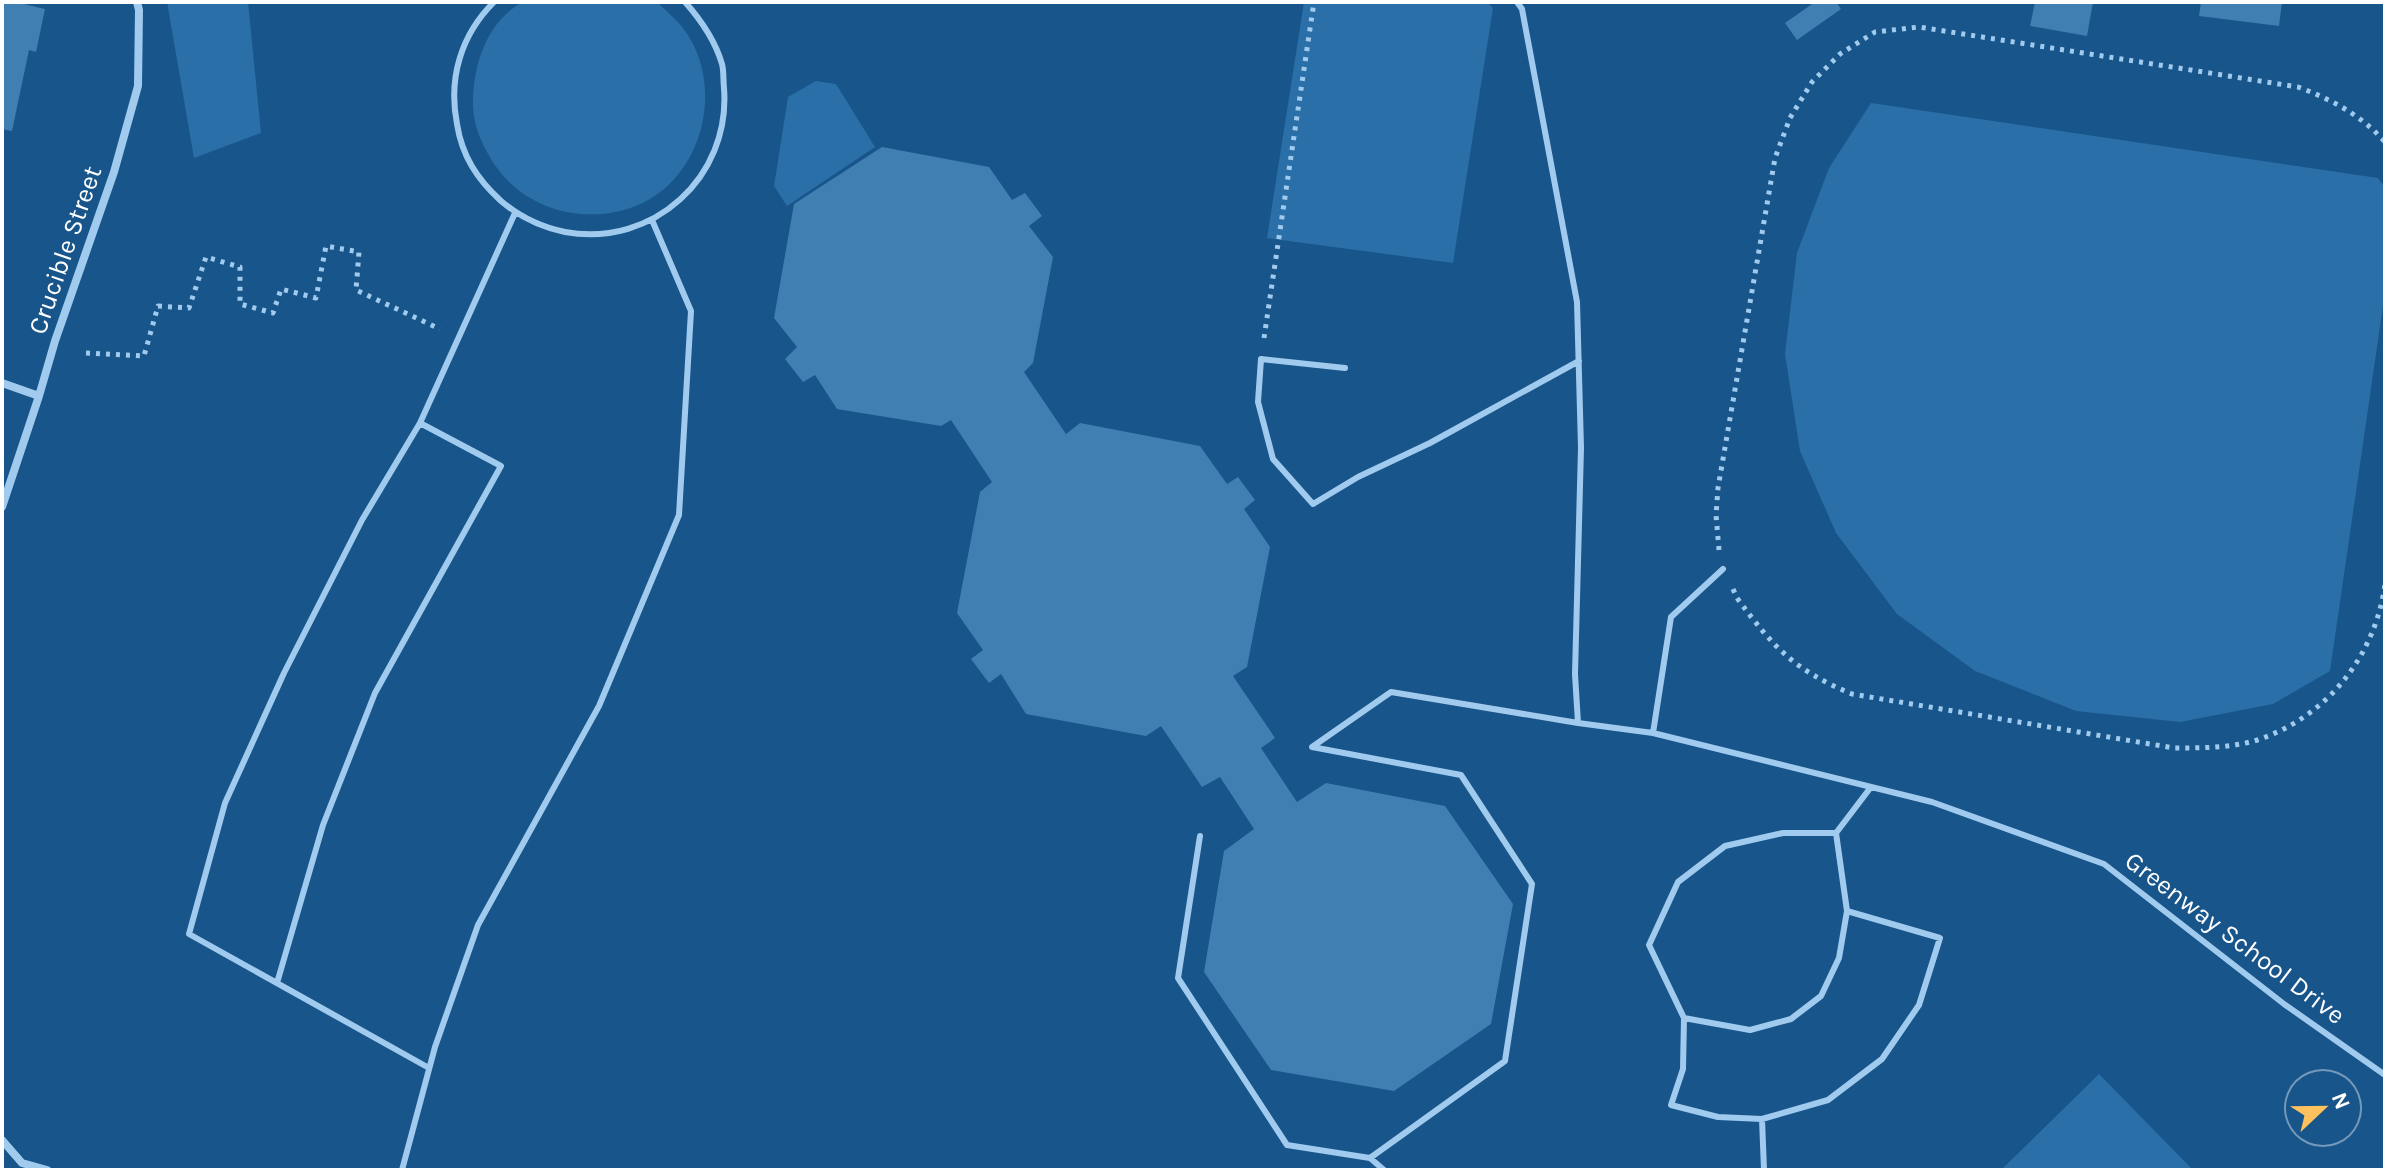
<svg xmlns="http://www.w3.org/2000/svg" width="2387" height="1172" viewBox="0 0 2387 1172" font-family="Karla,sans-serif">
	<rect width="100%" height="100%" fill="#18558a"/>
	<path fill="#2a6fa8" d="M167,2H248L261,133L194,158Z
		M522,2H657C665,10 675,18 683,28C723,80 707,165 650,199C600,228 531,215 497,168C483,148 472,125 473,101C474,62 487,23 522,2Z
		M1304,2H1487L1493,8L1453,263L1267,238Z
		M816,81L836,84L875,147L787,206L774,186L788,97Z
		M1871,103L2378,178L2385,188V292L2330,671L2273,704L2180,722L2076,711L1975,671L1897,614L1836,533L1800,451L1785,354L1797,253L1829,168Z
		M2099,1074L2193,1170H2001Z"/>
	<path fill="#407fb2" d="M2,2H15L45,9L36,52L29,50L12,131L2,129Z
		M1815,2H1836L1841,9L1797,40L1785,23Z
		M2035,2H2093L2087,36L2030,26Z
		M2201,2H2282L2279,26L2199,16Z
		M882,147L989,167L1012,200L1025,193L1042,216L1029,226L1053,257L1033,363L1024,372L1066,434L1080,423L1200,446L1227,484L1238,477L1255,500L1244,509L1270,547L1247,667L1233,676L1275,738L1261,748L1297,802L1326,783L1445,806L1513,904L1491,1024L1394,1091L1271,1070L1204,972L1224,851L1254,829L1220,777L1202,787L1161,726L1146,736L1026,714L1001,674L989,683L971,659L983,650L957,613L980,492L992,482L951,420L941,426L837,409L815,375L803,382L785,359L797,347L774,318L794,204Z"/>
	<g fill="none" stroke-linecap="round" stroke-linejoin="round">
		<path stroke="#a1cbee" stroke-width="5" stroke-dasharray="4 6" stroke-linecap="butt" d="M1264,338L1314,2
			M86,353L144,356L158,306L189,308L206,257L240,267V304L273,313L281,289L316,298L326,246L359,252L356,290L440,329
			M1719,550L1716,515L1718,488L1775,158L1790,118L1812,82L1840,54L1875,32L1919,27L2298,87C2331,99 2361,115 2385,142
			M1733,589L1737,598C1774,648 1794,670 1852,694L2174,748C2201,748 2228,748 2254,741C2325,719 2375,658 2385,584"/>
		<path stroke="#a1cbee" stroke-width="6" d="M494,2C461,35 448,78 457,124C462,156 477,179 501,201C520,217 540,227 565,232C653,248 731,177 724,88C723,80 724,71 722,64C715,40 701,20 685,2
			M1517,2L1522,9L1577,302L1581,448L1575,674L1578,723L1653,733L1932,802L2104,864L2284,1004L2385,1075
			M1345,368L1261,359L1258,402L1273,459L1313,504L1358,477L1430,443L1579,361
			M420,423L515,213
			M1653,733L1671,617L1723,569
			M1836,833H1783L1725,846L1678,882L1649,945L1684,1018L1683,1069L1671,1105L1718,1117L1762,1119L1828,1100L1882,1059L1919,1005L1940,938L1847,911L1836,833L1871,787
			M1200,836L1178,978L1287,1145L1370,1158L1505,1061L1532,884L1461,775L1312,747L1391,692L1578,723
			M277,983L323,825L375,693L501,466L420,423L362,520L284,673L225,803L189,934L429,1068
			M1684,1018L1750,1030L1791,1019L1821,996L1839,958L1847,911
			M1762,1119L1764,1170
			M1370,1158L1384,1170
			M402,1170L435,1047L478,925L599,706L679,515L691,311L652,220"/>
		<path stroke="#a1cbee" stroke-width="8" d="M2,383L39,396
			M2,507L39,396L55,341L114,172L138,86L139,10L137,2
			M2,1140L22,1163L47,1170"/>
	</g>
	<g text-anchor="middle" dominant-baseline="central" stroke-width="6" stroke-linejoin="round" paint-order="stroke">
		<g font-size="26" fill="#fff" stroke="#18558a">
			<text transform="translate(65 250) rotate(-71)">Crucible Street</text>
			<text transform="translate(2235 938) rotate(37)">Greenway School Drive</text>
		</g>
	</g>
	<rect width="2387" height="1172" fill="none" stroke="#ffffff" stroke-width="8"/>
	<g transform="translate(2323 1108) rotate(68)"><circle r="38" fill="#18558a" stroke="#7499b9" stroke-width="2"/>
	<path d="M0-6L14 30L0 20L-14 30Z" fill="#ffc05e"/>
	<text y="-12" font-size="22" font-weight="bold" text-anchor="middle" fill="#ffffff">N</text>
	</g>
</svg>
